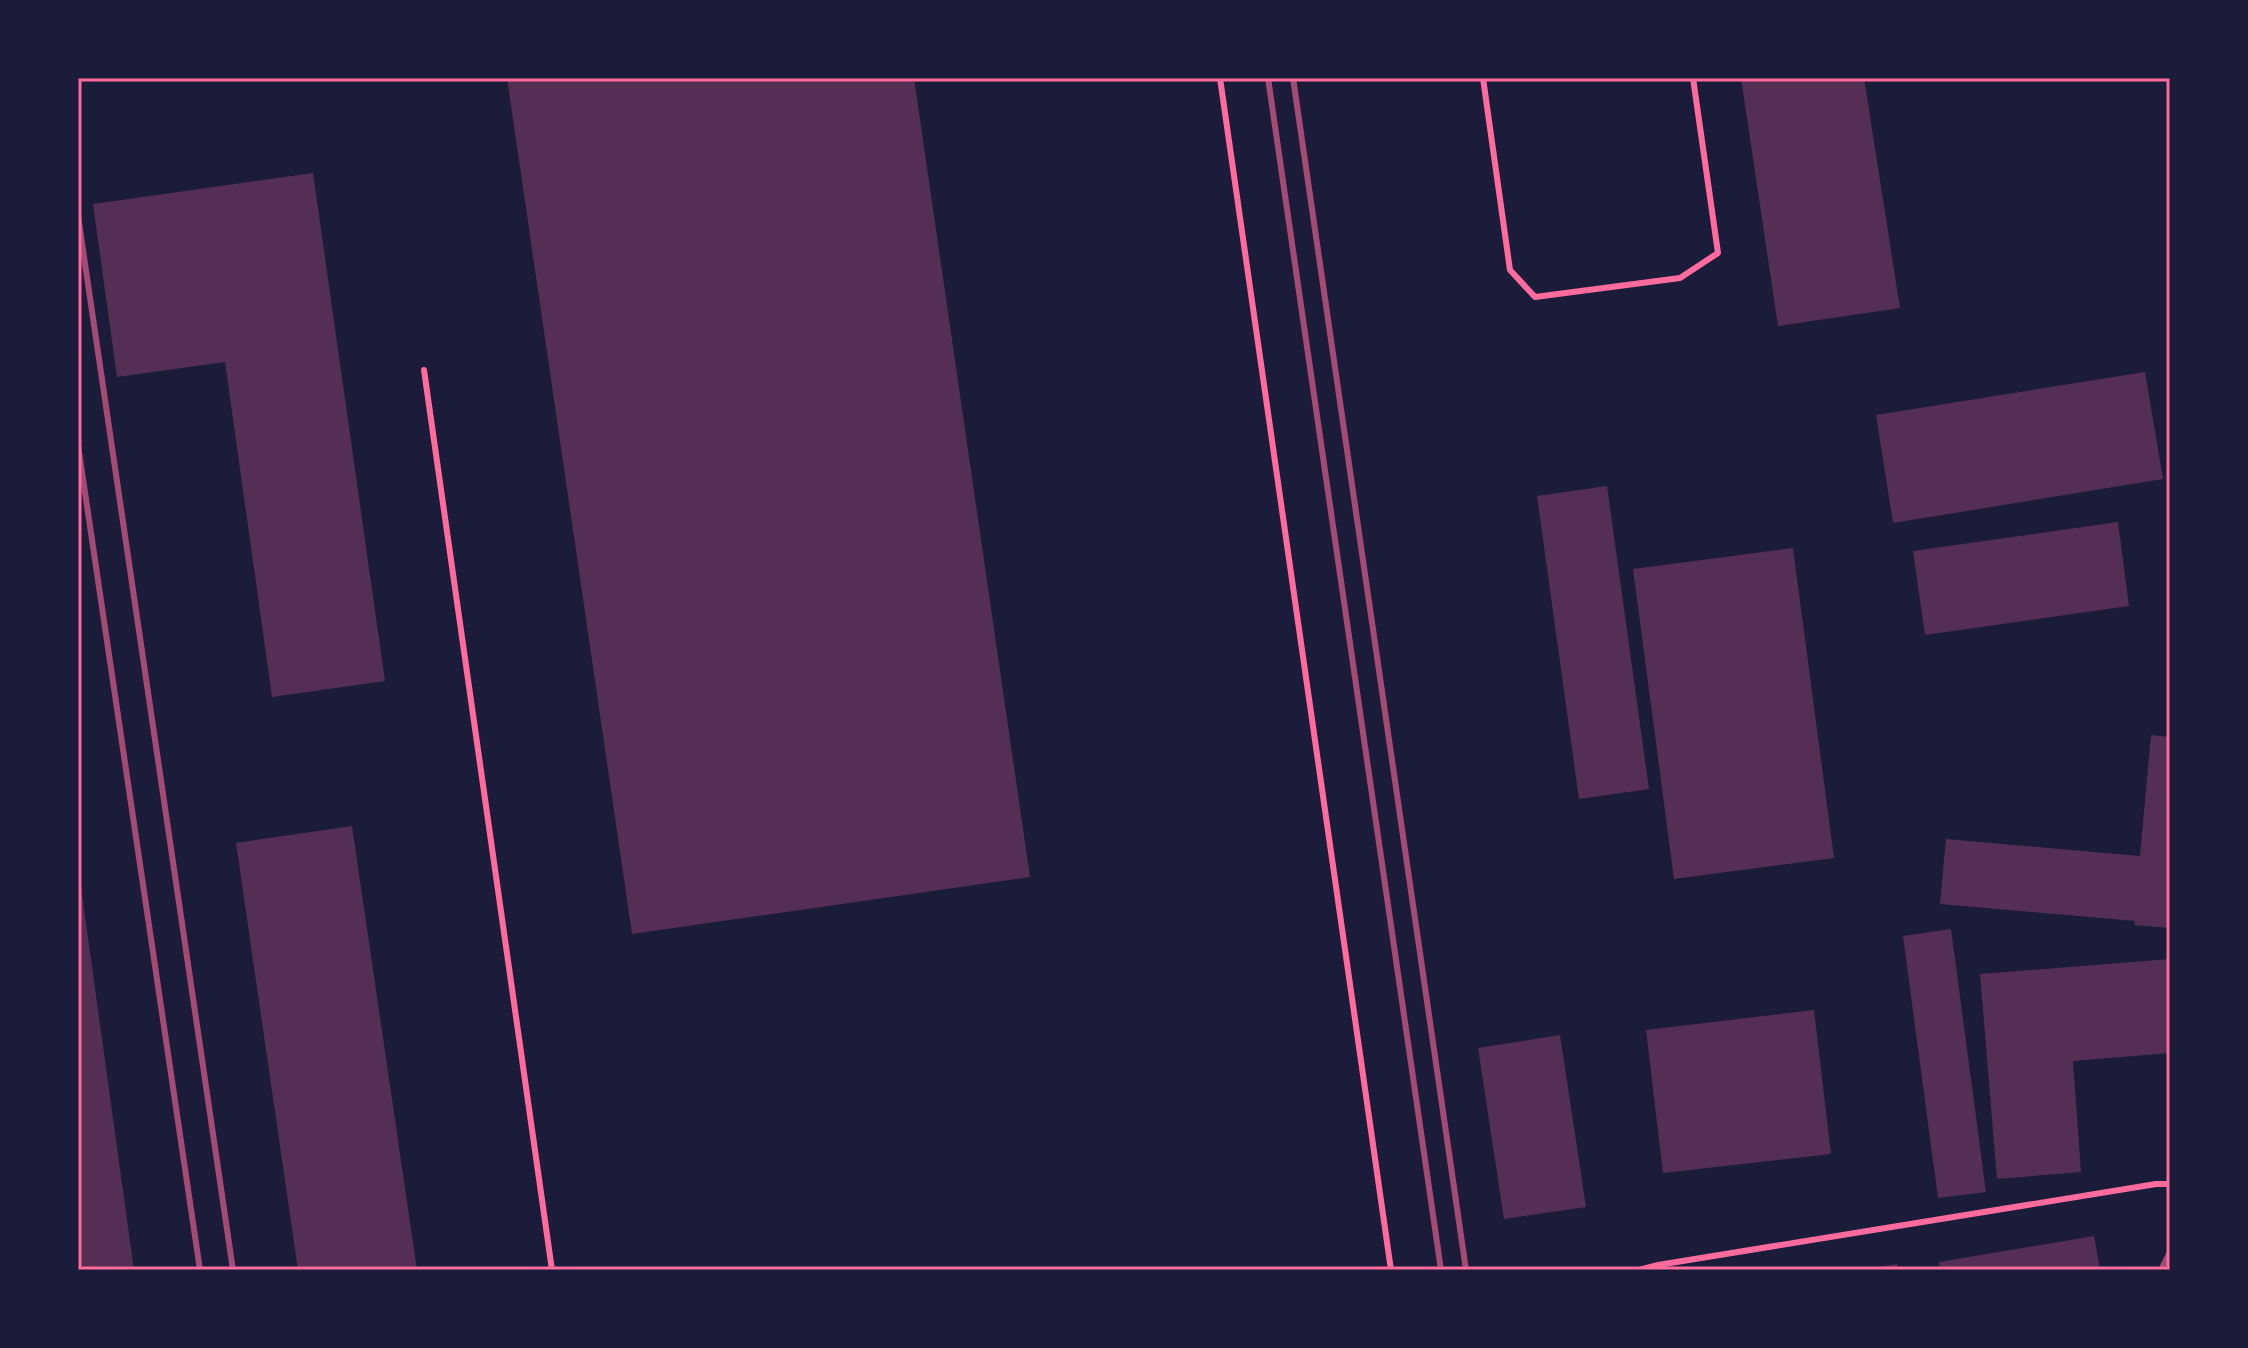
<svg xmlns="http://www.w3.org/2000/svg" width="2248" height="1348" viewBox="0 0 2248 1348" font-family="'Roboto Condensed',sans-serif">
	<rect width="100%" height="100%" fill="#1b1b3a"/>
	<path fill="#542f53" d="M507,78H914L1030,877L632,934Z
		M1741,78H1864L1900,308L1778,326Z
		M313,173L385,681L272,697L225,362L117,377L93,204Z
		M2145,372L2163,479L1893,523L1876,415Z
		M1607,486L1649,789L1579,799L1537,496Z
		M2118,522L2129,606L1925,635L1913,551Z
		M1793,548L1834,858L1674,879L1633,569Z
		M2151,735L2170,737V928L2134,925L2135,921L1940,904L1946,839L2140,856Z
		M352,826L417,1270H298L236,843Z
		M78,880H80L134,1270H78Z
		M1951,929L1986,1192L1938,1198L1903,936Z
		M2170,959V1053L2073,1061L2081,1172L1997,1179L1980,974Z
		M1814,1010L1831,1154L1663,1173L1646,1030Z
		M1560,1035L1586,1207L1504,1219L1478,1048Z
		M2094,1236L2100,1270H1940L1939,1262Z
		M1897,1264L1898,1270H1870V1268Z"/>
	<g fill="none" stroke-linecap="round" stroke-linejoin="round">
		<path stroke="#ff6b9d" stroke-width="6" d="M1220,78L1391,1270
			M1483,78L1510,270L1535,297L1680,278L1718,253L1693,78
			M424,370L552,1270
			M1639,1270L1658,1265L2156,1184H2170"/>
		<path stroke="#a44b75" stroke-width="6" d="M1268,78L1441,1270
			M1293,78L1466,1270
			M78,216L233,1270
			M78,445L200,1270
			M2161,1270L2170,1252"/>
	</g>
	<rect width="2248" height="1348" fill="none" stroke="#1b1b3a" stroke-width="160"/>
	<rect x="80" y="80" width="2088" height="1188" fill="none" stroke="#ff6b9d" stroke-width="3"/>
</svg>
